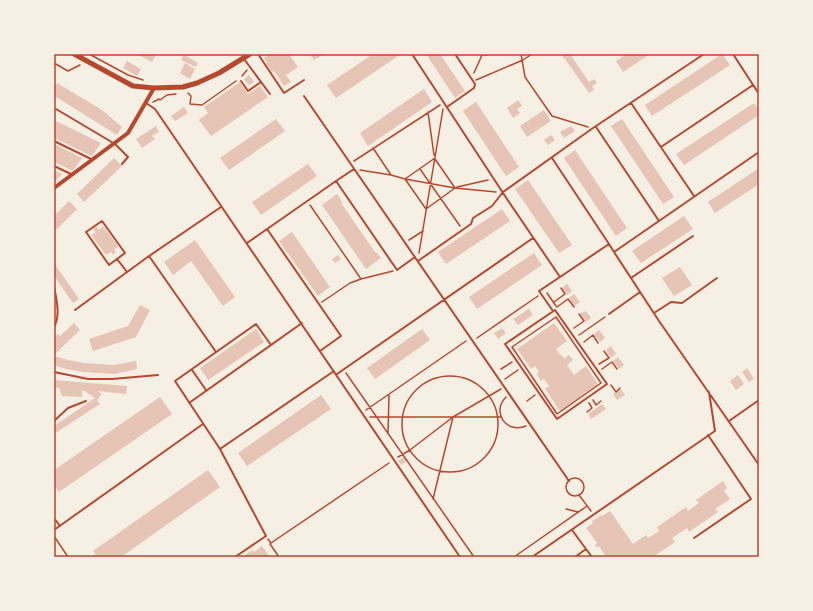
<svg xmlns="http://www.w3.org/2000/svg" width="813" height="611" viewBox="0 0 813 611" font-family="Ubuntu,sans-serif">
	<rect width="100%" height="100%" fill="#f6efe4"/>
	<path fill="#e6c5b7" d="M137,54H156L152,62Z
		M270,54H289L298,67L286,75L291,82L284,86L274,71L272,72L266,63H267L264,58Z
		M310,54H324L314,60Z
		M373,54H401L336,98L327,85Z
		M426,54H440L465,91L455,98Z
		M564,54H570L589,82L594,79L597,83L592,86L594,90L589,93L562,55Z
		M627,54H650L623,72L616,61Z
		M722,54L730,65L652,116L645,105Z
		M184,55L198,63L196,67L181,60Z
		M127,61L141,69L137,76L123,68Z
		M185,63L195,69L190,79L180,73Z
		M249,75L254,82L249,85L244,79Z
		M240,82L248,94L260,86L268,97L211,136L199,120L208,113L204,107Z
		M57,83L102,110L122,127L117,135L56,97L54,99V88Z
		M424,89L432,102L368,146L360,133Z
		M518,100L522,106L517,109L520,113L513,118L507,108Z
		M476,102L519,167L506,176L463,111Z
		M754,103L759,110V115L684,165L676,154Z
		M184,107L188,113L175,121L171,116Z
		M544,110L551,121L527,137L520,126Z
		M276,119L285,131L229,170L220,158Z
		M622,119L674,197L663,204L611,126Z
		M54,120L101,143L92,156L54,138Z
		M156,126L159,132L152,136L155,139L142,148L136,139Z
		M571,126L575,131L564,138L560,132Z
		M551,135L555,140L548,145L544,140Z
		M54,144L82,158L73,171L54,162Z
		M575,150L627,228L616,236L564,158Z
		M114,158L122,166L84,202L77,194Z
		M308,164L317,176L261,215L252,202Z
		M759,168V184L715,213L708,202Z
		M54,170L62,174L54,183Z
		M528,180L572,245L559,253L515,189Z
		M337,194L343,203H341L375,252H376L381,258L366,269L322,205Z
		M69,201L77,209L54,232V216Z
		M502,209L510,221L446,264L438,252Z
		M684,216L693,229L641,263L632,251Z
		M96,226L99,230L103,226L118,246L114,250L116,252L113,255L111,252L106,255L91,235L96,232L93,229Z
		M292,232L330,287L318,296L279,241Z
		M195,240L235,297L223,306L191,261L173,275L164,262Z
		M534,253L542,265L477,309L469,297Z
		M338,255L341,259L335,263L332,259Z
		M54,263L79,299L73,303L54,276Z
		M680,267L692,285L674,296L662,278Z
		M567,284L572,291L567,295L562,288Z
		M574,294L580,302L574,306L569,298Z
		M140,305L150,310L136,337L93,351L89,339L128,326Z
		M529,309L533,315L518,325L513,319Z
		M586,311L591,318L586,322L580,314Z
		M74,323L80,330L54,355V342L55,341L54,338L58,334L60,336Z
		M554,323L567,341L556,349L561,356L562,355L564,359L569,355L573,360L567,365L574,375L586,366L598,384L560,411L545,389L549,386L544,379L541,381L537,374L539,372L535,366L531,369L517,349Z
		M502,328L506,333L498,339L494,333Z
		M256,329L264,342L208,380L200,368Z
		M422,329L430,340L375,379L367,368Z
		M599,330L605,338L600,342L594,334Z
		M611,346L616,354L611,358L606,350Z
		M54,356L68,360L84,363L114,365L136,361L137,369L115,374L83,372L66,369L54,365Z
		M618,357L624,365L619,369L613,361Z
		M747,368L754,379L749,382L742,372Z
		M738,375L744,384L736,390L730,381Z
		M54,380L127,386L126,394L97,391L102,394L97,400L100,404L54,434V426L95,398L83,390H82V397L62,396L59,388L54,387Z
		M621,389L625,395L617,400L613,394Z
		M321,395L331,409L247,466L238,453Z
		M160,397L172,414L59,492L54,485V470Z
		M602,404L606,409L591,419L588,414Z
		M404,457L407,461L401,465L398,461Z
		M208,470L220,487L121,557H97L93,551Z
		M723,481L727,488L724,491L730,499L715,509L718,512L689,532L687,528L672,538L675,542L653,557H606L599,546L597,548L595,545L597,543L586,528L593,523L592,521L601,515L602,516L610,511L633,544L646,535L648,538L659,531L657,527L686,507L688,511L699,503L696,500Z
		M262,546L270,557H246L245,555L253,550L254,552Z"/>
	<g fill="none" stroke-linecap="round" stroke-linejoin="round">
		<path stroke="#b5482f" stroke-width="1.5" d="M89,54L128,75L143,80
			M481,54L485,55L489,54
			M521,54L525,77L552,116L588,127
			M54,63L68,71L80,65
			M474,73L482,55
			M242,76L247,70
			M476,80L523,60L532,54
			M188,93L191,96L190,104L202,105L236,81
			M153,102L159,99L160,100L167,95L176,94
			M428,112L434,155
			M373,148L391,175
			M435,158L405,179L426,209L455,188L435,159
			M354,161L440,105
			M420,169L460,226
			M360,170L391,175L405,179L455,188L496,192
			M457,187L488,180
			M310,205L361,279L393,271
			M409,240L423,231
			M419,253L443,109
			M547,293L556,306
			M322,302L350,283L361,279
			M554,302L565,294L561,288
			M557,307L568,299L574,307
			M556,317L601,383L557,414L512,347Z
			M574,328L584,321L579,314
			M579,335L605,317
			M477,338L538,296
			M584,342L593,335L598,343
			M599,364L609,358L604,351
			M501,369L512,362
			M602,369L612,362L617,369
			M346,373L474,557
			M402 424a48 48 0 1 1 96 0a48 48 0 1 1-96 0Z
			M505,379L518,370
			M611,385L616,392L620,388
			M506,397C491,412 506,434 526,426
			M593,400L596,405L601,401
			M527,401L535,395
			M366,410L466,341
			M587,412L592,408L589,403
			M370,417H501
			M388,433L389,395
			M398,457L410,450L453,417L501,389
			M566 487a9 9 0 1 1 18 0a9 9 0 1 1-18 0Z
			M579,495L591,511
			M433,499L453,417
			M566,509L578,512
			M54,536L68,557
			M268,539L271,543L389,463
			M271,543L270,544L279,557
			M514,557L587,506"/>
		<path stroke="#b5482f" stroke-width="2" d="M258,54L284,93L304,80
			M412,54L507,199L560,277L609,244L614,252L759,152
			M733,54L759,94
			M244,59L270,94
			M241,81L248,91L261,82
			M304,96L569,481
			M146,103L155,109L166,125L460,557
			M631,103L694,196
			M447,107L474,88L475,84L455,54
			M56,109L115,144L128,157L122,164
			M596,127L659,221
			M54,141L91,159
			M661,147L753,85
			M552,158L609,244
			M54,166L71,174
			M354,169L336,181L397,270L415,257
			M102,221L125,253L109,265L86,232Z
			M267,229L341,336L320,351
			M247,243L336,181
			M614,252L659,321L759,465
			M149,256L216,352
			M117,259L127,272
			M418,261L471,224L473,218L492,206L503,192L593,128L704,54
			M631,278L693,236
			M54,286C56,298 61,315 54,327
			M75,310L149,256L221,207
			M555,310L607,384L557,419L505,344Z
			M553,311L539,291L560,277
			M654,313L671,302L682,303L717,278
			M609,314L640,292
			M192,370L206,390
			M54,372L88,379H112L158,375
			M337,374L533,238
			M189,403L302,323
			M54,421L68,408L86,401
			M729,421L759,400
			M220,449L334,371
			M54,518L60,526
			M54,530L203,424
			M572,530L586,549L575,557
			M694,538L751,499L708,435
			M586,549L592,557
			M235,557L266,536L220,449L175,381L256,324L271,345
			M532,557L715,431L709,392"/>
		<path stroke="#b5482f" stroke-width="4" d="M54,188L128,133L154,88"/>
		<path stroke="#b5482f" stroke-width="5" d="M74,54L133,86L154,88L183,87L197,83L219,73L250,54"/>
	</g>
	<rect width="813" height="611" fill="none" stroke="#f6efe4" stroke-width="110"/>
	<rect x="55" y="55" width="703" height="501" fill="none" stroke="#b5482f" stroke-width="1.5"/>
</svg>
